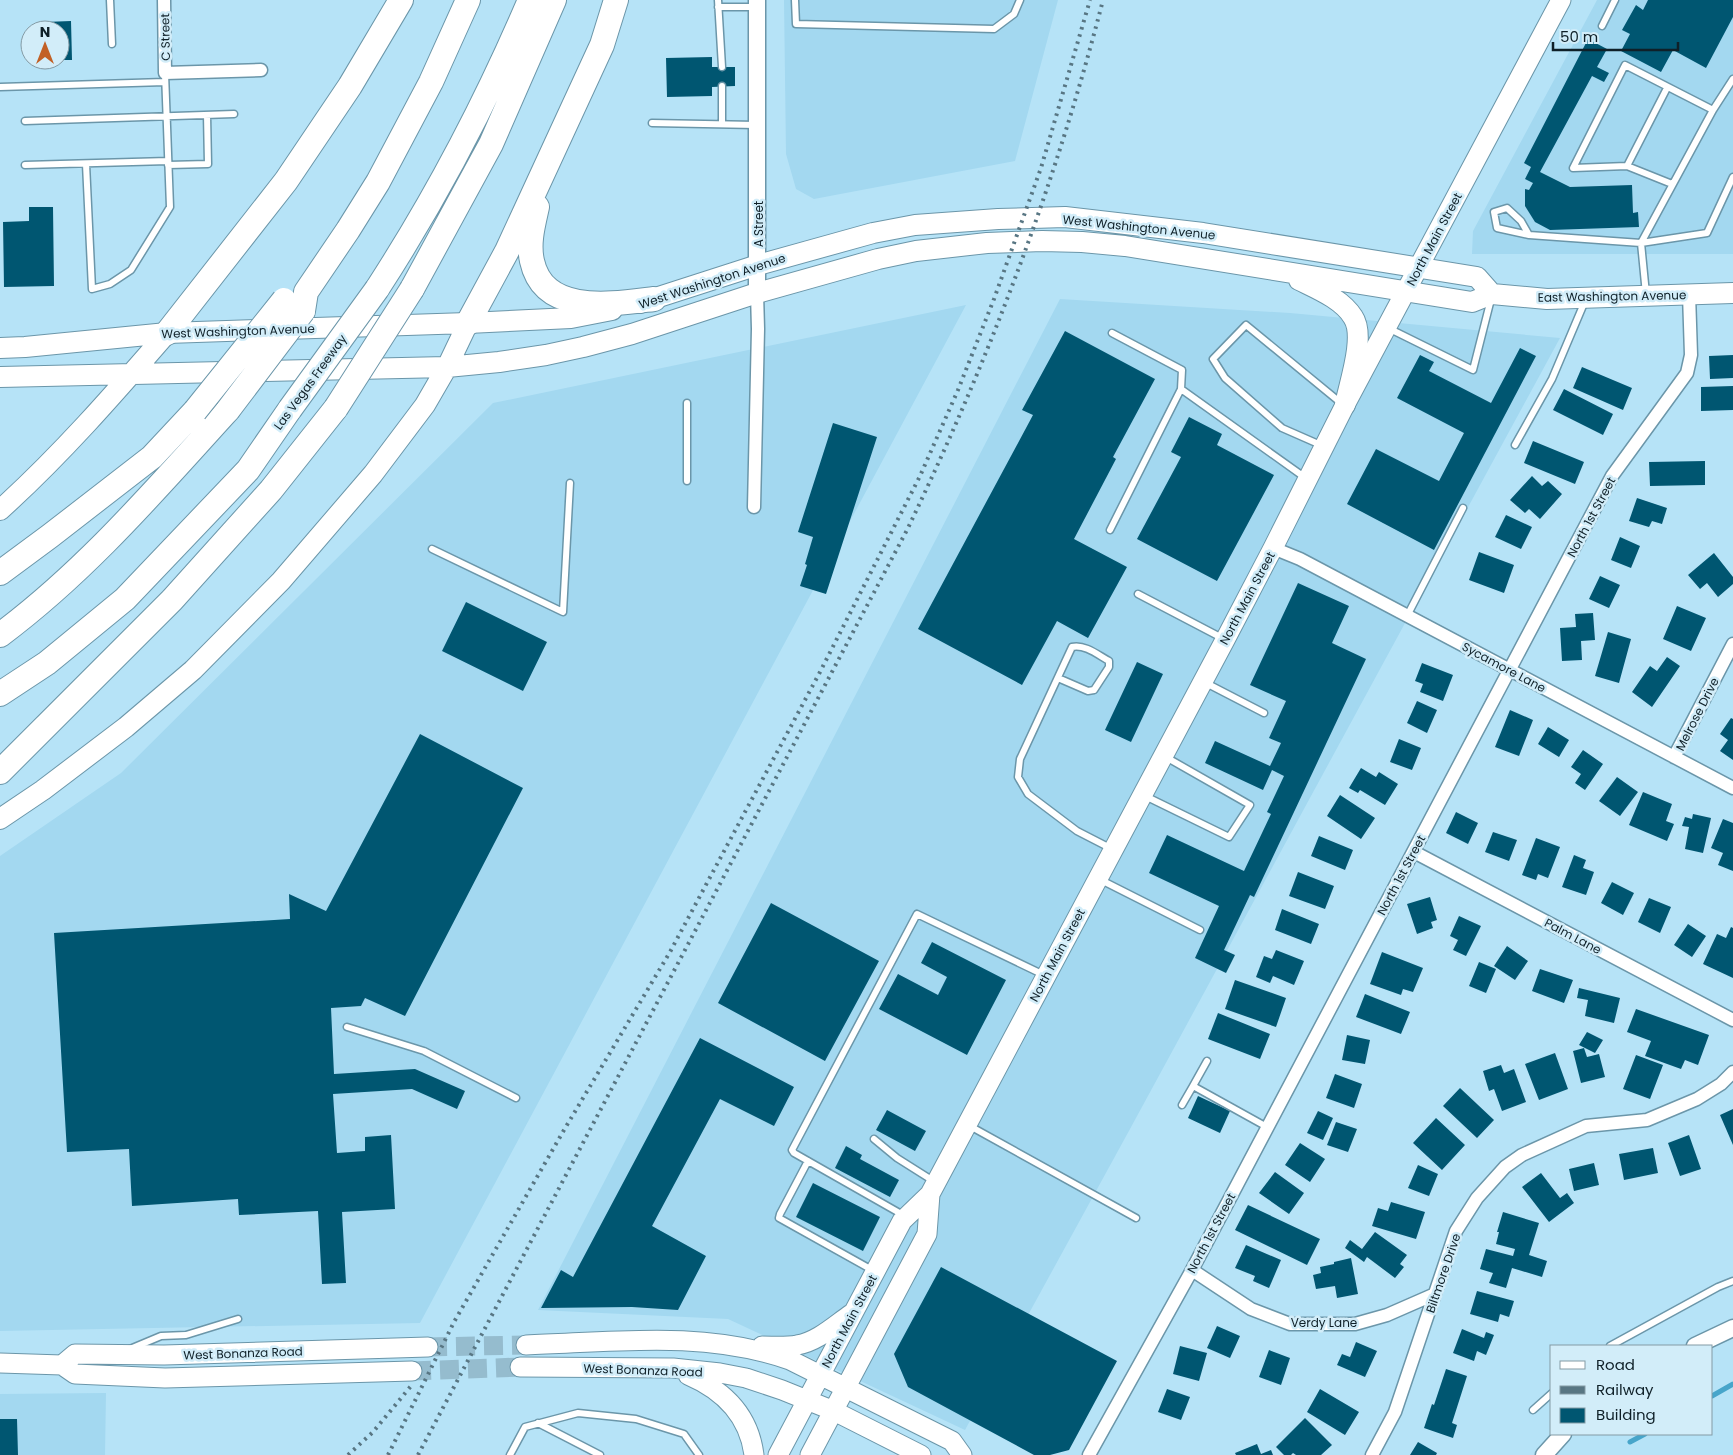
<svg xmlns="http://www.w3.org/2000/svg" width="1733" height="1455" viewBox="0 0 1733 1455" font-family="Poppins,sans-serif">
	<rect width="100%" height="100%" fill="#b6e3f7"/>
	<path fill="#a3d8f0" d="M784,0H1058L1015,161L814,199L796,189L786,154Z
		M1597,0H1733V254H1472L1473,231Z
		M1060,299L1290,313L1560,338L1130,1129L965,1430L728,1319L538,1310Z
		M966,305L420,1323L0,1331V856L121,773L493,403Z
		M106,1393L105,1455H0V1394Z"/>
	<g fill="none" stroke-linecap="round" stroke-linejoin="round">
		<path stroke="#47a5ca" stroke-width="5" d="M1712,1396L1733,1384
			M1630,1442L1645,1434"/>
	</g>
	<path fill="#005671" d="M1648,0H1733V17L1706,68L1673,50L1661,72L1621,51L1630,34L1622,30L1636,5L1643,10Z
		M71,21L72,60H60V30H45V22Z
		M1588,39L1607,49L1597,67L1609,73L1604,82L1592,76L1540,172L1570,187L1632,185L1633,213L1638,212L1639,227L1550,230L1535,222L1525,206V189L1529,190L1533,183L1525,179L1531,167L1524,163Z
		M712,57V67H735V86L712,87V96L667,97L666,58Z
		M29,207H53L54,286L4,287L3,222L29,221Z
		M1065,331L1155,379L1113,457L1116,459L1074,539L1127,567L1088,638L1057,621L1022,685L918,629L1033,415L1022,410Z
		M1520,348L1536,356L1434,550L1347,504L1376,449L1439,481L1464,433L1397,398L1420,355L1434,362L1429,371L1491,403Z
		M1733,355V378L1710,379L1709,356Z
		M1582,367L1632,388L1623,410L1573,388Z
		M1733,386V410L1701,411V387Z
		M1564,389L1613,414L1603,435L1553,410Z
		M1189,417L1222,434L1217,445L1274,475L1217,581L1137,539L1181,457L1171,452Z
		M833,423L877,437L826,594L800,586L807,565L805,564L813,537L798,532Z
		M1533,441L1584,462L1575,484L1524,463Z
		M1705,461V485L1650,486L1649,462Z
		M1532,476L1542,486L1548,481L1562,494L1540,519L1529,509L1525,513L1510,500Z
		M1637,498L1667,508L1662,524L1652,521L1649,527L1629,521Z
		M1506,515L1532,527L1521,549L1495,537Z
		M1620,537L1640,546L1631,568L1611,560Z
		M1479,552L1514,565L1504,593L1469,580Z
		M1714,553L1733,577V584L1718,597L1707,583L1700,589L1688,575Z
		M1600,576L1620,585L1609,608L1589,599Z
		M1298,583L1349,606L1332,643L1366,659L1254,897L1250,895L1224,950L1235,955L1226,973L1195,958L1219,906L1149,873L1167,835L1244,871L1271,814L1267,812L1284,776L1272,770L1263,790L1205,763L1215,741L1270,766L1281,743L1269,738L1286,701L1250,685Z
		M466,602L547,642L523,691L442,651Z
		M1677,606L1706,618L1691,651L1663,639Z
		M1593,613L1595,640L1581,641L1582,660L1562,661L1560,628L1576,627L1575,614Z
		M1608,632L1631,639L1619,683L1595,676Z
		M1667,657L1680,666L1652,707L1632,692L1650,666L1657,671Z
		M1137,662L1163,674L1131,742L1105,730Z
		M1422,663L1453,675L1443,701L1420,692L1423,684L1415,681Z
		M1417,701L1437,710L1427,733L1407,723Z
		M1510,710L1533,720L1519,756L1495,747Z
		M1731,718L1733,719V760L1720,751L1728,740L1720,734Z
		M1548,727L1569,740L1559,757L1538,744Z
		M420,734L523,788L405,1016L365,998L361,1006L331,1008L334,1074L415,1069L465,1091L457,1109L412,1089L333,1094L337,1153L365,1151V1137L391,1135L395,1209L342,1212L346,1283L322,1284L318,1211L239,1215L238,1199L132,1206L129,1149L67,1152L54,933L290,919L289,894L326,911Z
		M1399,739L1421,748L1412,770L1390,762Z
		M1583,750L1603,764L1585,790L1575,783L1581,774L1571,767Z
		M1361,768L1376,777L1379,772L1398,784L1385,805L1360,790L1358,793L1349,788Z
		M1617,777L1638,792L1620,816L1599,801Z
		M1643,792L1672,804L1666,821L1674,824L1667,841L1629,825Z
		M1340,795L1375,818L1361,839L1327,816Z
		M1456,812L1478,823L1468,844L1446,833Z
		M1693,814L1711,818L1703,853L1685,849L1689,827L1682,826L1685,817L1692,819Z
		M1723,819L1733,823V871L1718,865L1723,853L1711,848Z
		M1493,832L1517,840L1509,861L1485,852Z
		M1319,836L1353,850L1345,870L1311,856Z
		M1536,838L1560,847L1548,878L1538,874L1536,880L1522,875Z
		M1574,855L1586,860L1583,868L1594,872L1586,895L1562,887Z
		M1298,872L1334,886L1325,909L1289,896Z
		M1612,882L1634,893L1623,915L1601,903Z
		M1430,897L1437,920L1431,922L1433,928L1417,934L1407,904Z
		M1649,898L1671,907L1660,933L1638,922Z
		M771,903L879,961L825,1061L718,1003Z
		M1282,909L1319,924L1311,944L1275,930Z
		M1459,916L1481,926L1466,956L1453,950L1458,940L1450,936Z
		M1688,924L1706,936L1692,957L1674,945Z
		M1731,927L1733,928V978L1703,964L1717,934L1726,938Z
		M932,942L1006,980L967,1055L879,1009L898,974L938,995L947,977L921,963Z
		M1507,946L1528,961L1515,980L1494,966Z
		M1276,950L1304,961L1294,985L1273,976L1270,983L1256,977L1264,956L1272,959Z
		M1382,952L1423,968L1413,992L1403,989L1401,995L1370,984Z
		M1479,962L1496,969L1486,993L1469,986Z
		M1540,969L1573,980L1564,1003L1532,991Z
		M1235,980L1286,998L1276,1027L1225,1009Z
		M1579,988L1620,998L1614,1023L1585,1016L1588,1000L1577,998Z
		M1365,994L1410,1012L1401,1034L1356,1017Z
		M1636,1009L1709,1035L1698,1065L1685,1060L1681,1069L1645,1056L1651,1041L1627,1032Z
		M1218,1013L1270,1034L1260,1059L1208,1039Z
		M1587,1032L1603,1040L1595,1053L1579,1045Z
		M1347,1035L1370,1040L1365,1064L1342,1060Z
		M700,1038L794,1087L774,1126L720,1099L652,1226L706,1256L678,1310L632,1307L541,1308L561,1270L573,1277Z
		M1584,1048L1587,1057L1599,1054L1605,1077L1581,1083L1573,1051Z
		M1555,1053L1568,1089L1539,1100L1525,1064Z
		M1636,1055L1663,1065L1650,1099L1623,1089Z
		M1501,1065L1504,1073L1514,1069L1526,1102L1502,1111L1494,1089L1489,1091L1483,1071Z
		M1335,1074L1362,1084L1354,1108L1326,1098Z
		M1460,1088L1494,1120L1477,1138L1443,1106Z
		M1198,1096L1230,1111L1220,1133L1188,1118Z
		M1733,1109V1145L1720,1115Z
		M887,1110L926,1131L915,1151L876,1130Z
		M1318,1111L1333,1118L1323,1140L1307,1133Z
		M1436,1118L1465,1145L1442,1170L1413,1143Z
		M1336,1122L1357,1129L1348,1152L1327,1145Z
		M1689,1135L1701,1169L1680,1176L1668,1143Z
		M1300,1143L1325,1159L1310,1182L1285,1165Z
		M846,1146L862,1155L860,1159L899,1180L890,1197L835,1168Z
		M1653,1148L1658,1173L1624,1180L1619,1154Z
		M1594,1163L1599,1185L1574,1191L1569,1169Z
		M1418,1165L1438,1174L1429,1196L1408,1188Z
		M1275,1172L1304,1193L1289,1214L1259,1193Z
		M1541,1173L1560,1198L1567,1193L1574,1203L1549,1222L1522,1187Z
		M813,1183L880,1217L863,1251L796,1217Z
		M1391,1202L1425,1212L1416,1239L1372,1226L1378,1208L1388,1211Z
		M1248,1205L1320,1239L1307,1265L1235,1230Z
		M1503,1212L1539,1223L1529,1255L1547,1261L1542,1277L1512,1268L1506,1288L1489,1283L1493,1273L1480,1269L1486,1249L1513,1256L1515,1249L1496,1244L1499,1232H1497Z
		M1375,1232L1407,1255L1400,1264L1404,1267L1395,1278L1367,1257L1364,1262L1345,1248L1350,1240L1362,1249Z
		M1246,1245L1281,1260L1269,1288L1253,1281L1255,1276L1235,1268Z
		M1351,1258L1358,1294L1337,1298L1335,1286L1316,1289L1313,1275L1321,1273L1320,1267L1334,1264V1262Z
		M941,1267L1117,1361L1069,1450L1050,1455H1034L908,1387L894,1354Z
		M1477,1291L1514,1301L1509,1317L1500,1314L1498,1322L1470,1314Z
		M1217,1326L1240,1336L1230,1358L1207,1348Z
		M1462,1329L1484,1338L1486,1332L1494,1335L1486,1355L1477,1351L1474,1361L1453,1353Z
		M1356,1342L1377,1351L1365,1377L1337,1365L1342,1354L1350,1357Z
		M1180,1346L1207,1353L1199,1381L1173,1374Z
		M1269,1350L1290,1358L1281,1385L1259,1377Z
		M1446,1369L1467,1376L1452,1423L1457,1425L1453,1438L1424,1428L1432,1404L1434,1405Z
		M1167,1389L1190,1397L1181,1420L1158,1412Z
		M1320,1389L1359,1412L1345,1435L1307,1412Z
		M1305,1418L1332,1445L1321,1455H1296L1293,1453L1291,1455H1284L1276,1447Z
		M0,1419H17L18,1455H0Z
		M1418,1442L1437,1453L1436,1455H1410Z
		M1257,1444L1261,1454L1271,1450L1273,1455H1236L1235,1453Z"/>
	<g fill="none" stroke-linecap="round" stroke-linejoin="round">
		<path stroke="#95bcce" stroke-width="19" stroke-dasharray="19 9" stroke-linecap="butt" d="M428,1347L526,1345
			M412,1371L520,1367"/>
		<defs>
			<path id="service" d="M110,0L112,44
				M718,0L722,67
				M795,0L796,24L994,29L1014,14L1020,0
				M718,7H755
				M1602,26L1615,0
				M1733,79L1713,110L1641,243L1707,233L1733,177
				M722,86V124
				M0,87L165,82
				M1667,88L1627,166L1573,168L1625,65L1713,110
				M25,121L234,114
				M652,123L756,125
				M86,164L92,289L110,284L131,270L170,207L165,73
				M25,165L168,161
				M168,165L208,164L207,115
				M1627,166L1672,184
				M1529,235L1497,228L1494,212L1507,208L1521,221L1529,235L1641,243L1646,294
				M1388,328L1473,370L1491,299
				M1112,333L1182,370L1181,389
				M687,403V481
				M1515,445L1552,379L1585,301
				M1323,446L1282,428L1225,378L1213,359L1246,325L1341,403
				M1110,530L1181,389L1307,479
				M432,549L563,612L570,483
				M1138,594L1224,639
				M1407,616L1463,508
				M1058,678L1088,691L1094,690L1109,667V661C1098,655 1085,644 1072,647L1020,759L1018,777L1028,794L1077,831L1112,849
				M1204,682L1264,713
				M1143,795L1229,837L1250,805L1164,756
				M1099,879L1200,930
				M347,1027L424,1051L516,1098
				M1193,1086L1207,1061
				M1182,1105L1193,1086L1267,1127
				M968,1125L1136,1218
				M874,1139L897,1158L935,1182
				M808,1161L780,1214L779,1218L874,1271
				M903,1215L794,1153L792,1150L917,914L1044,975
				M1610,1346L1718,1287L1733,1281
				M130,1349L161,1336L186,1335L238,1319
				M1533,1410L1552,1393
				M538,1423L600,1455
				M510,1455L525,1427L578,1413L636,1419L684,1434L699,1455"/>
			<path id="minor" d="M164,0L165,73L261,70
				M754,507L758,329L757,293
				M1273,548L1300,559L1733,788
				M1674,757L1733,644
				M1414,852L1733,1020
				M1192,1270L1251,1309L1290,1324H1355L1387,1315L1435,1294
				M1089,1455L1192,1270L1612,476L1687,373L1691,355L1689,294
				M1372,1455L1395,1412L1456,1231L1477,1198L1505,1167L1522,1155L1586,1126L1647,1120L1697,1099L1721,1084L1733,1072"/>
			<path id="tertiary" d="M757,0V293
				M1695,1346L1733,1328
				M1544,1455L1563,1434"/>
			<path id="secondary" d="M526,1345C615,1342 704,1330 790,1360L952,1441L962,1455
				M762,1346C774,1346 786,1347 797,1345C817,1342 835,1325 851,1314
				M0,1363L62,1365L75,1374L165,1378L412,1371
				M62,1365L75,1354L164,1355L428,1347
				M520,1367L673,1368L720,1373L746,1378L782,1390L834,1411L921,1455
				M688,1375C723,1390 749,1415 754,1455
				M778,1455L902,1221L930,1194L1225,640L1273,548L1345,405L1561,0
				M810,1455L927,1234L930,1194"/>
			<path id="primary" d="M1299,280C1317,289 1342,299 1353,317C1366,336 1349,384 1345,405
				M640,303L758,265L873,233L915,225L998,219L1065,217L1203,233L1477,277L1492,294
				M0,348L25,347L167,333L468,323L571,318L612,310
				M0,377L447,367L499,362L546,355L583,347L632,334L757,293L878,259L916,251L987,243L1042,241L1082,242L1125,246L1472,302L1492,294L1547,299L1733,293
				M0,510C60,456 114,394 167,333
				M0,819L43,790L126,727L193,670L281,581L373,474L425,405L447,367L468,323"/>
			<path id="motorway" d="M537,207C533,225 528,243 532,261C544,316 612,304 654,299
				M377,289C438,195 486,103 530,0
				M412,289L491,144L554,0
				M303,311L306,292L348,230L378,182L431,82L468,0
				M468,323L507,251L602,45L616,0
				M167,333L286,181L350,86L401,0
				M0,573L50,536L152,457L195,411
				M0,635C86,571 156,489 228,410
				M0,694L47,663L125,599L248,470L290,409
				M0,772L172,600L271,490L336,408"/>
		</defs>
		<use href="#service" stroke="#6b96a9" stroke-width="9"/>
		<use href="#minor" stroke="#6b96a9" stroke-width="15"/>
		<use href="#tertiary" stroke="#6b96a9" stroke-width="19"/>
		<use href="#secondary" stroke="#6b96a9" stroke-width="21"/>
		<use href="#primary" stroke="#6b96a9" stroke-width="22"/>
		<use href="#motorway" stroke="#6b96a9" stroke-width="26"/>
		<use href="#service" stroke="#fff" stroke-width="6"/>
		<use href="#minor" stroke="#fff" stroke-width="12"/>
		<use href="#tertiary" stroke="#fff" stroke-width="16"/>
		<use href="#secondary" stroke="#fff" stroke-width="19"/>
		<use href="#primary" stroke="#fff" stroke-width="20"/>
		<use href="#motorway" stroke="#fff" stroke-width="24"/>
		<path stroke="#587683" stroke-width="4" stroke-dasharray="2.5 5" stroke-linecap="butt" d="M348,1455L373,1432L411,1386
			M388,1455L454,1322L564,1130L670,952L820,672L920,476L958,390L994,299L1041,168L1090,0
			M418,1455L907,530C989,360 1056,183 1103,0"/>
		<defs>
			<path id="motorway-bridge" d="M336,408L412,289
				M290,409L377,289
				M228,410L303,311
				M195,411L284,300"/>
		</defs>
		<use href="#motorway-bridge" stroke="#6b96a9" stroke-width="26" stroke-linecap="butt"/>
		<use href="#motorway-bridge" stroke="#fff" stroke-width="24"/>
	</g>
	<g text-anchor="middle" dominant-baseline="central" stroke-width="5" stroke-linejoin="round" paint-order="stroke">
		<g font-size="12" fill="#0f2028" stroke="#d2edf9">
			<text transform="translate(165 37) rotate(-91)">C Street</text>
			<text transform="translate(758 224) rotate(-90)">A Street</text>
			<text transform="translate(1139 227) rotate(6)">West Washington Avenue</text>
			<text transform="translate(1434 239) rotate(-62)">North Main Street</text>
			<text transform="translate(712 281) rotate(-18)">West Washington Avenue</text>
			<text transform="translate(1612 296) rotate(-1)">East Washington Avenue</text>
			<text transform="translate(238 331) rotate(-2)">West Washington Avenue</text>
			<text transform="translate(310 382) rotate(-54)">Las Vegas Freeway</text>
			<text transform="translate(1591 517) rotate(-62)">North 1st Street</text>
			<text transform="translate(1247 598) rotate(-62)">North Main Street</text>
			<text transform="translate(1504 667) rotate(28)">Sycamore Lane</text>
			<text transform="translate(1697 714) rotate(-63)">Melrose Drive</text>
			<text transform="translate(1401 875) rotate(-62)">North 1st Street</text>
			<text transform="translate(1573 936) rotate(28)">Palm Lane</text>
			<text transform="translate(1057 955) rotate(-62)">North Main Street</text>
			<text transform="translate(1211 1233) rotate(-62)">North 1st Street</text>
			<text transform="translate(1443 1273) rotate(-71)">Biltmore Drive</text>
			<text transform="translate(849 1321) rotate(-62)">North Main Street</text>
			<text x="1324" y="1322">Verdy Lane</text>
			<text transform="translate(243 1353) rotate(-2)">West Bonanza Road</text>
			<text transform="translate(643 1370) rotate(2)">West Bonanza Road</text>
		</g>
	</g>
	<rect x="1550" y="1345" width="162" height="90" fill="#d2edf9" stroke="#849ba5"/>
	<rect x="1560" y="1361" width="25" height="8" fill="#ffffff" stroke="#849ba5"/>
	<text x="1596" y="1370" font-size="15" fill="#0f2028">Road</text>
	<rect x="1560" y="1386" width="25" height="8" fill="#587683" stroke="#849ba5"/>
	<text x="1596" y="1395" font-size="15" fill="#0f2028">Railway</text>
	<rect x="1560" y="1408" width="25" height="15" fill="#005671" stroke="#849ba5"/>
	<text x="1596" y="1420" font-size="15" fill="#0f2028">Building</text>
	<g transform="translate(45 45)"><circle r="24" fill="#d2edf9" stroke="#849ba5"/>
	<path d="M0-4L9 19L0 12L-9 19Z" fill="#c26025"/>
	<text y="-8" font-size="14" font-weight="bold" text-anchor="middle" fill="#0f2028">N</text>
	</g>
	<path d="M1553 42v8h125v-8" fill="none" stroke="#0f2028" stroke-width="2.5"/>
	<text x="1560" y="42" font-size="15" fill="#0f2028" stroke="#d2edf9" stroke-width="4" paint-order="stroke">50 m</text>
</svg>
